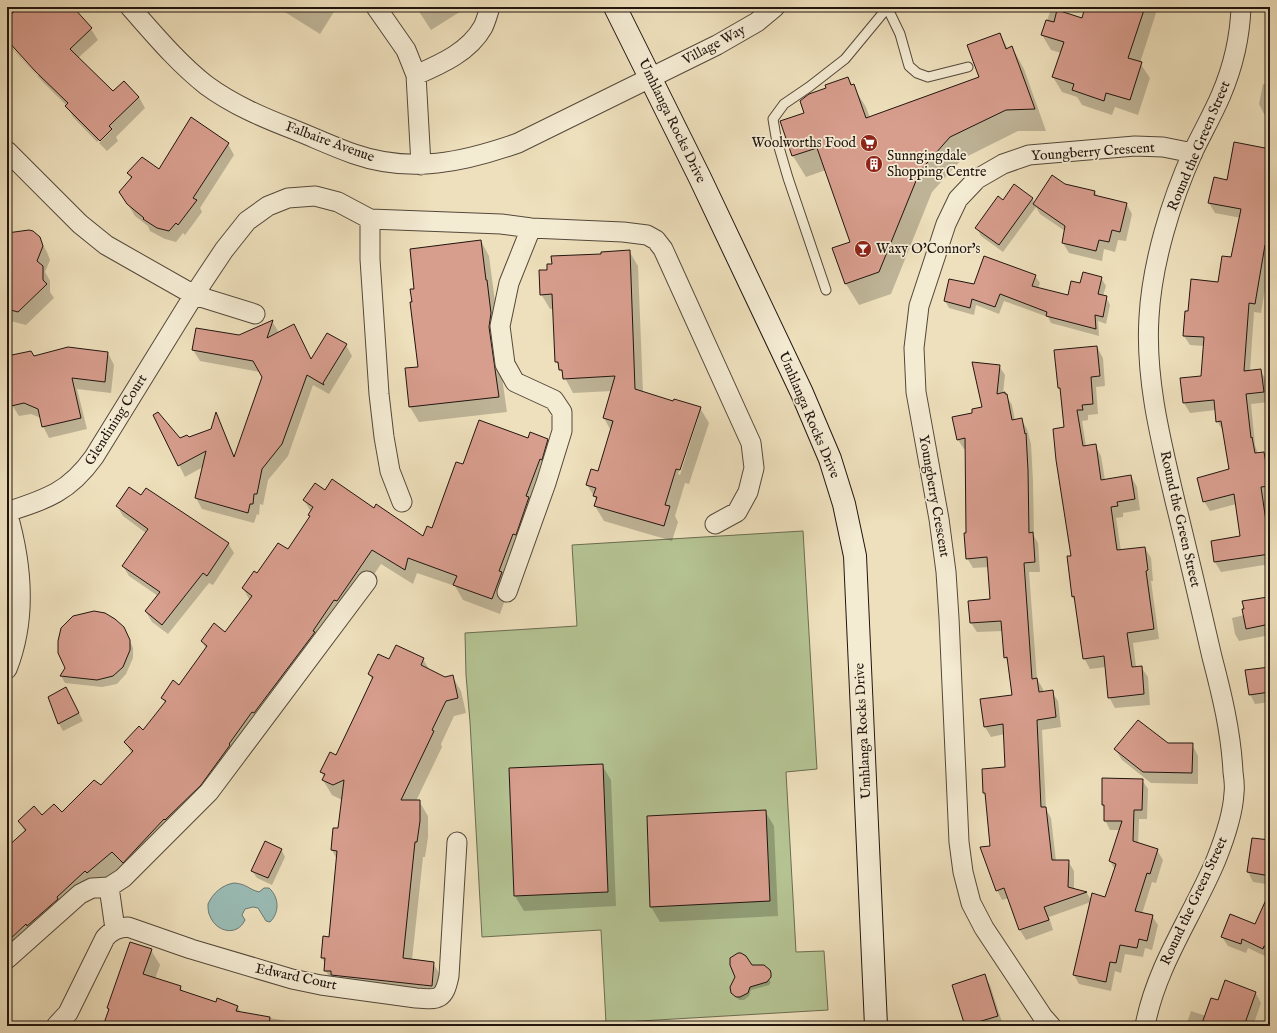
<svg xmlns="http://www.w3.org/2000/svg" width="1277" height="1033" viewBox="0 0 1277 1033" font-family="'IM FELL English',serif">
	<rect width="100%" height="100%" fill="#eee0bc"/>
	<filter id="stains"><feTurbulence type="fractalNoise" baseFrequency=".005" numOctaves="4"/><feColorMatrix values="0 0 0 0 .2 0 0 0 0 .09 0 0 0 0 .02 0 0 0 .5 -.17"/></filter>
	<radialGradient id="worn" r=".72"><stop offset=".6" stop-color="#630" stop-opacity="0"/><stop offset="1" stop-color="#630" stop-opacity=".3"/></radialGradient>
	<path fill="#b5c393" stroke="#6b6c51" d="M803,531L817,769L786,772L796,952L824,951L828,1010L606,1023L601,930L482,937L470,722L466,675L465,633L577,626L572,545Z"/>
	<path fill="#9abcb5" stroke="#6a7973" d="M234,883C247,884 248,889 259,892L264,888H269C279,897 280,912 270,922L266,921L258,908L253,907L245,909L242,915L245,920C237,937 216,932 210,916C208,913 208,908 208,904C213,893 222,885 234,883Z"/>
	<path fill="#0003" fill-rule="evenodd" d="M11,7H63L74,9L91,29L98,40L78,58L113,92L139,97L145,108L116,137L118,141L107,151L99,143L112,130V127L97,142L73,117L67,106L43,82L7,43V42L38,76L39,74L7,39V22L23,20Z
		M279,7H337L320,34L280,9Z
		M416,7H466V8L431,30Z
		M1086,7H1153L1156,13L1140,63L1150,78L1138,115L1115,107L1112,115L1082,105L1077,97L1062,92L1053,77L1061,53L1051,50L1042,35L1051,9L1082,19Z
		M1267,7H1270V19L1267,13Z
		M1000,34L1008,49L1012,47L1024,69L1046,131H1018L962,159L932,192L891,294L859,305L846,284L834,249L852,242L826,170L806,177L793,156L781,122L805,113L827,89L848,78L866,107L870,118L980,78Z
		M1263,84L1270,85V115L1264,114L1259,104Z
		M228,144L234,155L200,208L202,212L185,235L183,233L176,242L165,239L150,231L148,226L135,216L120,192L131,179L128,173L159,171Z
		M1270,151V259L1261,313L1254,312L1250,371L1260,370L1266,380L1269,402L1251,404L1255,445L1258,454L1264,453L1270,466V497H1266L1270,522V564L1221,572L1215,562L1241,537L1236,504L1210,511L1204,501L1230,470L1223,431L1217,421L1216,410L1190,413L1184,403L1202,377L1204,346L1190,345L1184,336L1189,312L1218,283L1232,258L1241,218L1215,213L1209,203L1228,181Z
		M1065,185L1095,192L1098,197L1126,203L1132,214L1126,241L1118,240L1115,252L1104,249L1102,261L1069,253L1063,243L1065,231L1040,214L1036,207L1003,252L981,236L977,228L1003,202L1032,198L1035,203Z
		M7,228L11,234L39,238L47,252L50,260L45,272L50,281V292L54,298L26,325L7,320Z
		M481,241L489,256L494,294L499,329L497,343L507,412L419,422L410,407L419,368L413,303L415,290Z
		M629,251L638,266L643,393L674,402L700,408L709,423L689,484L685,483L675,516L678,522L672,541L604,521L595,506L597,501L587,485L598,472L611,431L604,418L612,391L573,393L556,361L554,309H550L541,294L549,271L602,254ZM696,418H698L680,475L678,474Z
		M1035,276L1040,283L1038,288L1068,296L1081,284L1101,278L1106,286L1103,296L1106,297L1110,305L1106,324L1098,321L1099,336L1051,323L1048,317L1004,301L999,314L976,305L974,315L949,308L945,301L975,286Z
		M272,321L278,331V334L312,360L346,345L352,356L329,394L313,385L288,456L268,480L263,505L260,504L259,515L257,514L254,523L202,509L196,498L203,467L185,477L155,416L180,439H189L212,430L216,415L221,424L235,457L263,377L260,372L200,361L193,350L239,336Z
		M1097,347L1103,358L1105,386L1096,387L1098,414L1088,415V420L1082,421L1086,446L1095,445L1101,456L1105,480L1131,476L1137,487L1140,510L1123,513V517L1116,518L1121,551L1145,548L1151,558L1153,581H1151L1159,639L1133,643L1136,667H1141L1148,677L1150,705L1115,708L1109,697L1106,667L1090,669L1084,658L1076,603L1072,596V556L1065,428L1061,392L1059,387Z
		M108,353L114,365L111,393L77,389L87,429L49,438L43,426L41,418L31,414L19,416L12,405L11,398H8L7,396V357H33Z
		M999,366L1005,375L1003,394L1006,395L1012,405L1015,421L1021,419L1027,429L1031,444L1033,481L1034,536L1038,543L1040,572H1029L1037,679L1043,689V693L1052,692L1058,701L1061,727L1042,730L1046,809L1051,818L1056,861H1068L1074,871V889L1087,893L1091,900L1106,898L1115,870L1110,861L1120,830H1110L1105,820V809L1103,805L1142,780L1148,789L1147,819H1139L1138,844L1157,850L1163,860L1156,883L1152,882L1142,914L1152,916L1158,925L1152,950L1145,948L1143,957L1125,954L1121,973L1115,971L1111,991L1079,984L1074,975L1091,902L1049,917L1053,930L1026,940L1020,930L1009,898L1002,900L997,890L986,798L984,793L1006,768L1005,734L991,737L985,727L1013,696L1009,664L1005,657L1003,631L977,632L971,623L992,600L989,567L973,568L967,558L966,449H964L958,440L974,414L983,407Z
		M528,439L547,440L556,455L500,614L463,600L455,586L417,573L413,584L381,564L346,616L132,877L121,866L7,964V848L25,832L19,821L62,814L101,787L132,754L125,742L143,732L165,703L162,698L179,686L206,649L202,641L226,633L250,601L243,588L258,574L288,550L311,517V512L304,500L325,491L374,509L424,538L432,529L463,466Z
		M141,496L228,543L234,553L213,585L209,583L168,634L152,622L146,612L158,596L129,576L123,566L146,533L123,516L117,506Z
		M1267,598L1270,602V635L1239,641L1235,634L1232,618L1244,615Z
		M124,628L133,648V658L126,674L117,684L102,687L65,683L61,676Z
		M423,659L430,671L445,678L452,676L461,691L466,713L454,716L441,744L442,747L416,801H419L428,816V837L425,857H423L412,960L433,963L442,978L440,1001L334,985L325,970L326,965L322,958L329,938L337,860L332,850L334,829H339L342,800L332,795L323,780L324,777L321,771L336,756L373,681L369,674L390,660Z
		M1270,668V702L1255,704L1250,694Z
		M70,695L83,721L63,731L59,724L49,697Z
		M1270,729V747L1268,730Z
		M1167,744H1192L1198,756V784L1151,783L1122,760L1115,749Z
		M602,765L611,780L616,906L524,911L515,896Z
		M1266,792H1270V891L1266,884L1253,882L1248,872L1253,839L1266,841Z
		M765,811L774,826L778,916L660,922L651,907Z
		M281,849L285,857L272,885L257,878L252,871Z
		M1270,893V955L1269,958L1248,948L1246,953L1228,946L1222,937L1255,925Z
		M151,950L160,965L155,979L180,987L183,992L217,1003L237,1006L241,1013L316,1026H104L110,1011L108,1008Z
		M752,966L769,971L770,982H771L769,985L751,990L749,996L744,1000H739L731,990V984L736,977Z
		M984,975L990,985L1003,1025L966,1026L953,985Z
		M1255,992L1261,1003L1253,1026H1186L1191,1011L1206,1016L1219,1002Z"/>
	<path fill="#d79d8d" stroke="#21150f" d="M19,7H73L92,28L70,49L113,91L124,81L139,97L109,126L112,129L100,141L65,106L68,103L35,71L7,40V18Z
		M1085,7H1145L1128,58L1142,62L1130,100L1106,93L1104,101L1072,90L1074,84L1052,77L1064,42L1041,35L1046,20L1054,22L1057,10L1082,18Z
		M1000,33L1006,49L1012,46L1035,109L1006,110L950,137L920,171L879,272L845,284L832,248L850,242L817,148L792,156L780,121L804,113L800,101L809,94L826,88L825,85L848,77L851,85L854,84L866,118L979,77L967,45Z
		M191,117L229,143L193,198L197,200L178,225L176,223L169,231L157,228L143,219L144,218L127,204L119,192L132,177L127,173L142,157L159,169Z
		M1234,142L1270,149V230L1267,245H1265L1255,304L1249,303L1244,371L1261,369L1264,392L1246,394L1251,438L1252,437L1255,453L1264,452L1270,486L1261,487L1268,535H1270V554L1214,562L1211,541L1240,536L1234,494L1203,502L1197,478L1229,469L1221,421L1216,422L1214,400L1183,403L1180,378L1201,376L1204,337L1183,336L1185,311H1188L1191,279L1218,282L1222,256L1231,257L1241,209L1208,203L1214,177L1227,180Z
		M1052,175L1065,184L1095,191L1094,195L1127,203L1120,232L1112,230L1109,242L1099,240L1096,251L1062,243L1065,226L1033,204Z
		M1014,184L1033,198L999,245L975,228L998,196L1003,200Z
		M29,230L33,231L40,237L43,246L37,261L43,266V280L47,284L18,312L7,309V233Z
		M481,240L486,280H487L491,313L489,327L499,397L409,407L405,368L418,367L410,302H412L410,289H414L410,249Z
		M630,250L635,389L673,401L674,399L701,407L680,470L676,469L665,505L670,506L664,526L594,506L597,497L593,496L596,488L586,485L591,469L598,471L613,421L603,418L615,376L563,379L562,370H559L558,362H555L552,294L540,295L539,270H547V264H552L551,256L601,254V252Z
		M984,256L1036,275L1032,286L1068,295L1071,281L1080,283L1083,272L1102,277L1098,294L1107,296L1103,317L1095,315L1096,329L1046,316L1047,312L1000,294L995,307L972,299L970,308L944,301L949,279L974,284Z
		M273,320L267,338L294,324L311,359L327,333L347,344L323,383L324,385L307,375L282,444L262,469L257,494H254L253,504H250L248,513L195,498L206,451L178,466L153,415L158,412L180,438L187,435L189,437L211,429L216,412L234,457L262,377L253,361L192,350L196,328L239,335Z
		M1097,346L1100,376L1091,377L1093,404L1082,405L1083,410H1077L1083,446L1096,444L1101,480L1131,475L1135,499L1117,502L1118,506L1111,507L1117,550L1145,547L1148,570L1146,571L1154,629L1127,633L1132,667L1142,666L1144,694L1108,698L1104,656L1083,659L1074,596L1072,597L1067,556H1071L1056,460L1053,429L1064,427L1060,388H1058L1054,350Z
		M68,347L108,352L105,382L72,378L81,418L42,427L38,409L24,403L11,406L7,384V356L31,351L34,356Z
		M972,362L1000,365L997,394L1005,392V394H1007L1012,420L1022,418L1025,434L1026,433L1028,470L1029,533L1033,532L1035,562L1024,563L1032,679L1037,678L1039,692L1053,690L1056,717L1037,720L1041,807H1046L1052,860H1069L1068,887L1087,892L1044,907L1049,920L1019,930L1004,888L996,891L980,847L990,846L985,793H983L982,769L1005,767L1003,724L984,727L980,699L1012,695L1007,657L1004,658L1001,621L970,623L968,601L990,599L987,557L966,559L964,533H966L965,438L957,440L952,417L972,413V409L982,407Z
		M479,420L528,438L530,432L548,439L542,460L540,459L526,496L529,497L516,535L513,534L499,571L502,572L492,599L453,585L457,576L408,558L405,570L372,550L337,601L334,600L313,631L315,632L254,713L252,712L229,744L230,745L201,785L165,820L164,819L123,863L112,852L87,873L85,871L57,897L58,899L27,926L26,924L7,942V847L26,830L18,821L34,806L42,815L54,804L62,812L94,780L101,785L133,751L124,742L139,726L143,730L166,701L161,698L173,680L179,685L207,646L201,641L214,623L225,632L252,596L242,588L254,571L257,573L278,543L288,549L310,516L308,515L313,507L303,500L315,483L325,490L332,479L374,508L376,504L423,536L427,526L432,528L456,462L463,464Z
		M129,487L141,495L146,488L229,543L207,576L203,573L162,625L145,611L160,592L122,566L148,529L116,506Z
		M1268,597L1270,610V624L1246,629L1242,609H1244L1242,601Z
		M94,611L105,613L115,619L124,627L130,640V650L123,667L113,676L97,680L60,676L65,668L58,653V641L61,628L73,616Z
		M396,645L424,658L421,665L445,677L453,675L458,698L446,701L432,730L434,731L401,800H420V821L417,842H415L403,958L434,962L432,986L331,975V971H324L325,958H321L323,936L329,937L337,851L331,850L333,828H338L344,780L333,785L322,780L325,774L320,772L330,752L336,755L357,711L373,677L368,674L378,654L389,659Z
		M1270,667V692L1249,695L1245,670Z
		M66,687L79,713L58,724L48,697Z
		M1138,720L1168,743H1193L1192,773L1143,772L1114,749Z
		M603,764L608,892L514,896L509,768Z
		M1102,778L1143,779L1142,810H1134L1133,841L1158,849L1150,874L1147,873L1135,911L1153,915L1147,941L1139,939L1137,948L1120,945L1116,963L1110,962L1106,982L1073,975L1092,893L1105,897L1116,864L1109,861L1122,821H1104V805H1102Z
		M766,810L770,901L650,907L647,816Z
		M1252,838L1270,840V876L1247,872Z
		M265,841L282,849L268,878L251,871Z
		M1270,891V949L1264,946L1263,949L1242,939L1241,944L1221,937L1230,914L1255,924Z
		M130,942L152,949L143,974L181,986L180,990L216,1002L217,998L238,1006L236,1011L270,1017L269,1026H103L109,1009L107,1008Z
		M738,953H741L746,956L752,965H764L770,970L771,973V977L767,982L750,987L748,993L740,997H736L731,993L730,987L735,977L730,965V958Z
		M985,974L998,1016L965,1026L952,985Z
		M1225,980L1256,992L1244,1026H1201L1211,998L1218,1000Z"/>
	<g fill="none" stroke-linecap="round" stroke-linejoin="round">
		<defs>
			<path id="lane" d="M887,7L900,34L909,66L917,73L928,77L968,67
				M826,290L788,178L776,137L773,119L784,104L809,87L845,59L888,7"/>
			<path id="street" d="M130,7C154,34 177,62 206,85C233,105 264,118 295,130C315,138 334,147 354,154C411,174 464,162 518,143L717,45L757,22L775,7
				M376,7L406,50L416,75
				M7,151L80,224L106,245L194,295L255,314
				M421,165L416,75C441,64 469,52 483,27C486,21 488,13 490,7
				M370,219V259L379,394L384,437L390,471L402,502
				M7,512C47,499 69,492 94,457L194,295L224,250L247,221L268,206L288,198L315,196L338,202L370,219L501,224L531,228L623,232L647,235L656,240L663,249L751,443L754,468L748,492L737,512L715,524
				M7,512C22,563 27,619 7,669
				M507,592L546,483L562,431V412L554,400L515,382L505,364L500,326L509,283L531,228
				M109,887L115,929
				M7,959L80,894L92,888L109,887L123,878L209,792L367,581
				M56,1026L68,1013L105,938C112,930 118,928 128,927L191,949L292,979L321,985L416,998C439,1000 444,1000 449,976L457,842
				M1051,1026L1043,1017L984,928L971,903L963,872L959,842L949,618L946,572L939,519L916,392L914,348L919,306L946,224L958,199L977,179L1003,164L1029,155L1135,146L1163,147L1193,153
				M1145,1026C1156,966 1193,915 1216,860C1224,840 1233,815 1234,793C1235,786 1234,779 1233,772C1231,732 1222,695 1212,657C1200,605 1188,553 1175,501C1161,441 1145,379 1149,317C1152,263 1171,201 1193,152C1202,133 1213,114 1221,95C1233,67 1240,37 1241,7"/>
			<path id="secondary" d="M615,7L700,178L802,393L830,459L844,504L855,556L876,1026"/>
		</defs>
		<use href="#lane" stroke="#54483a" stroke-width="11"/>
		<use href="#street" stroke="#54483a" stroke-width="21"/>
		<use href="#secondary" stroke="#21150f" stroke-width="24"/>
		<use href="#lane" stroke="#f4ebd3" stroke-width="9"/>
		<use href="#street" stroke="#f4ebd3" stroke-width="19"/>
		<use href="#secondary" stroke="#f4ebd3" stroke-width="22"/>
	</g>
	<defs>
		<symbol id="supermarket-disc" viewBox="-11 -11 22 22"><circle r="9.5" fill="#8f2418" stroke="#f4ebd3"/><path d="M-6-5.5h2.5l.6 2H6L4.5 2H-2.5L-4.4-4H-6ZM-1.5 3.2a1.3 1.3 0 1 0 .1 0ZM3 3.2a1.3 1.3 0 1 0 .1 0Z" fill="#fff"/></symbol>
		<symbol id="building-disc" viewBox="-11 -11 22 22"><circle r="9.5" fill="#8f2418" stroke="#f4ebd3"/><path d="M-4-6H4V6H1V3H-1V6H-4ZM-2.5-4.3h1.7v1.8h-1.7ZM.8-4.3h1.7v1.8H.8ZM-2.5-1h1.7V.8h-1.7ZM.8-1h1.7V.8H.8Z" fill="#fff"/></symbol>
		<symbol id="bar-disc" viewBox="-11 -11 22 22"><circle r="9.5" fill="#8f2418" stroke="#f4ebd3"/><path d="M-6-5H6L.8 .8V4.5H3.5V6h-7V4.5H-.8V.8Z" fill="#fff"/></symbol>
	</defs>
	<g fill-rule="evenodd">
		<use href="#supermarket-disc" x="859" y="133" width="20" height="20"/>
		<use href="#building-disc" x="864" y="154" width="20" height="20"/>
		<use href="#bar-disc" x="853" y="239" width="20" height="20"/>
	</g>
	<g text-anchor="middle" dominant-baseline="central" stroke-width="3.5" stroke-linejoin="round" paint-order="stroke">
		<g font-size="14" fill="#21150f" stroke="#f4ebd3">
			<text transform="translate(714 45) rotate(-28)">Village Way</text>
			<text transform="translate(672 121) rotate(64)">Umhlanga Rocks Drive</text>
			<text transform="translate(330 142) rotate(20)">Falbaire Avenue</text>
			<text transform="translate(1199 146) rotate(-67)">Round the Green Street</text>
			<text transform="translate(1093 152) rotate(-4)">Youngberry Crescent</text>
			<text transform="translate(809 415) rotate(67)">Umhlanga Rocks Drive</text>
			<text transform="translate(116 420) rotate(-58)">Glendining Court</text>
			<text transform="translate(934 496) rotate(80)">Youngberry Crescent</text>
			<text transform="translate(1180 519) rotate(77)">Round the Green Street</text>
			<text transform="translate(863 731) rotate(-93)">Umhlanga Rocks Drive</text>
			<text transform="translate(1194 901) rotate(-65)">Round the Green Street</text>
			<text transform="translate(296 977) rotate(12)">Edward Court</text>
		</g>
		<g font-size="14" fill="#21150f" stroke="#f4ebd3" text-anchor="start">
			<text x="856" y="143" text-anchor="end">Woolworths Food</text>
			<text x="887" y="156">Sunngingdale<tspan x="887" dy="16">Shopping Centre</tspan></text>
			<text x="876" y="249">Waxy O'Connor's</text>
		</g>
	</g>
	<rect width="1277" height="1033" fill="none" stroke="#eee0bc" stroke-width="24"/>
	<rect x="8" y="8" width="1261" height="1017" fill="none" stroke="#21150f" stroke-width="2"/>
	<rect x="12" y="12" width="1253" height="1009" fill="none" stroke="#21150f"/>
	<rect width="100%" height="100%" filter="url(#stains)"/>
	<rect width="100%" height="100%" fill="url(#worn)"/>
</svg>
